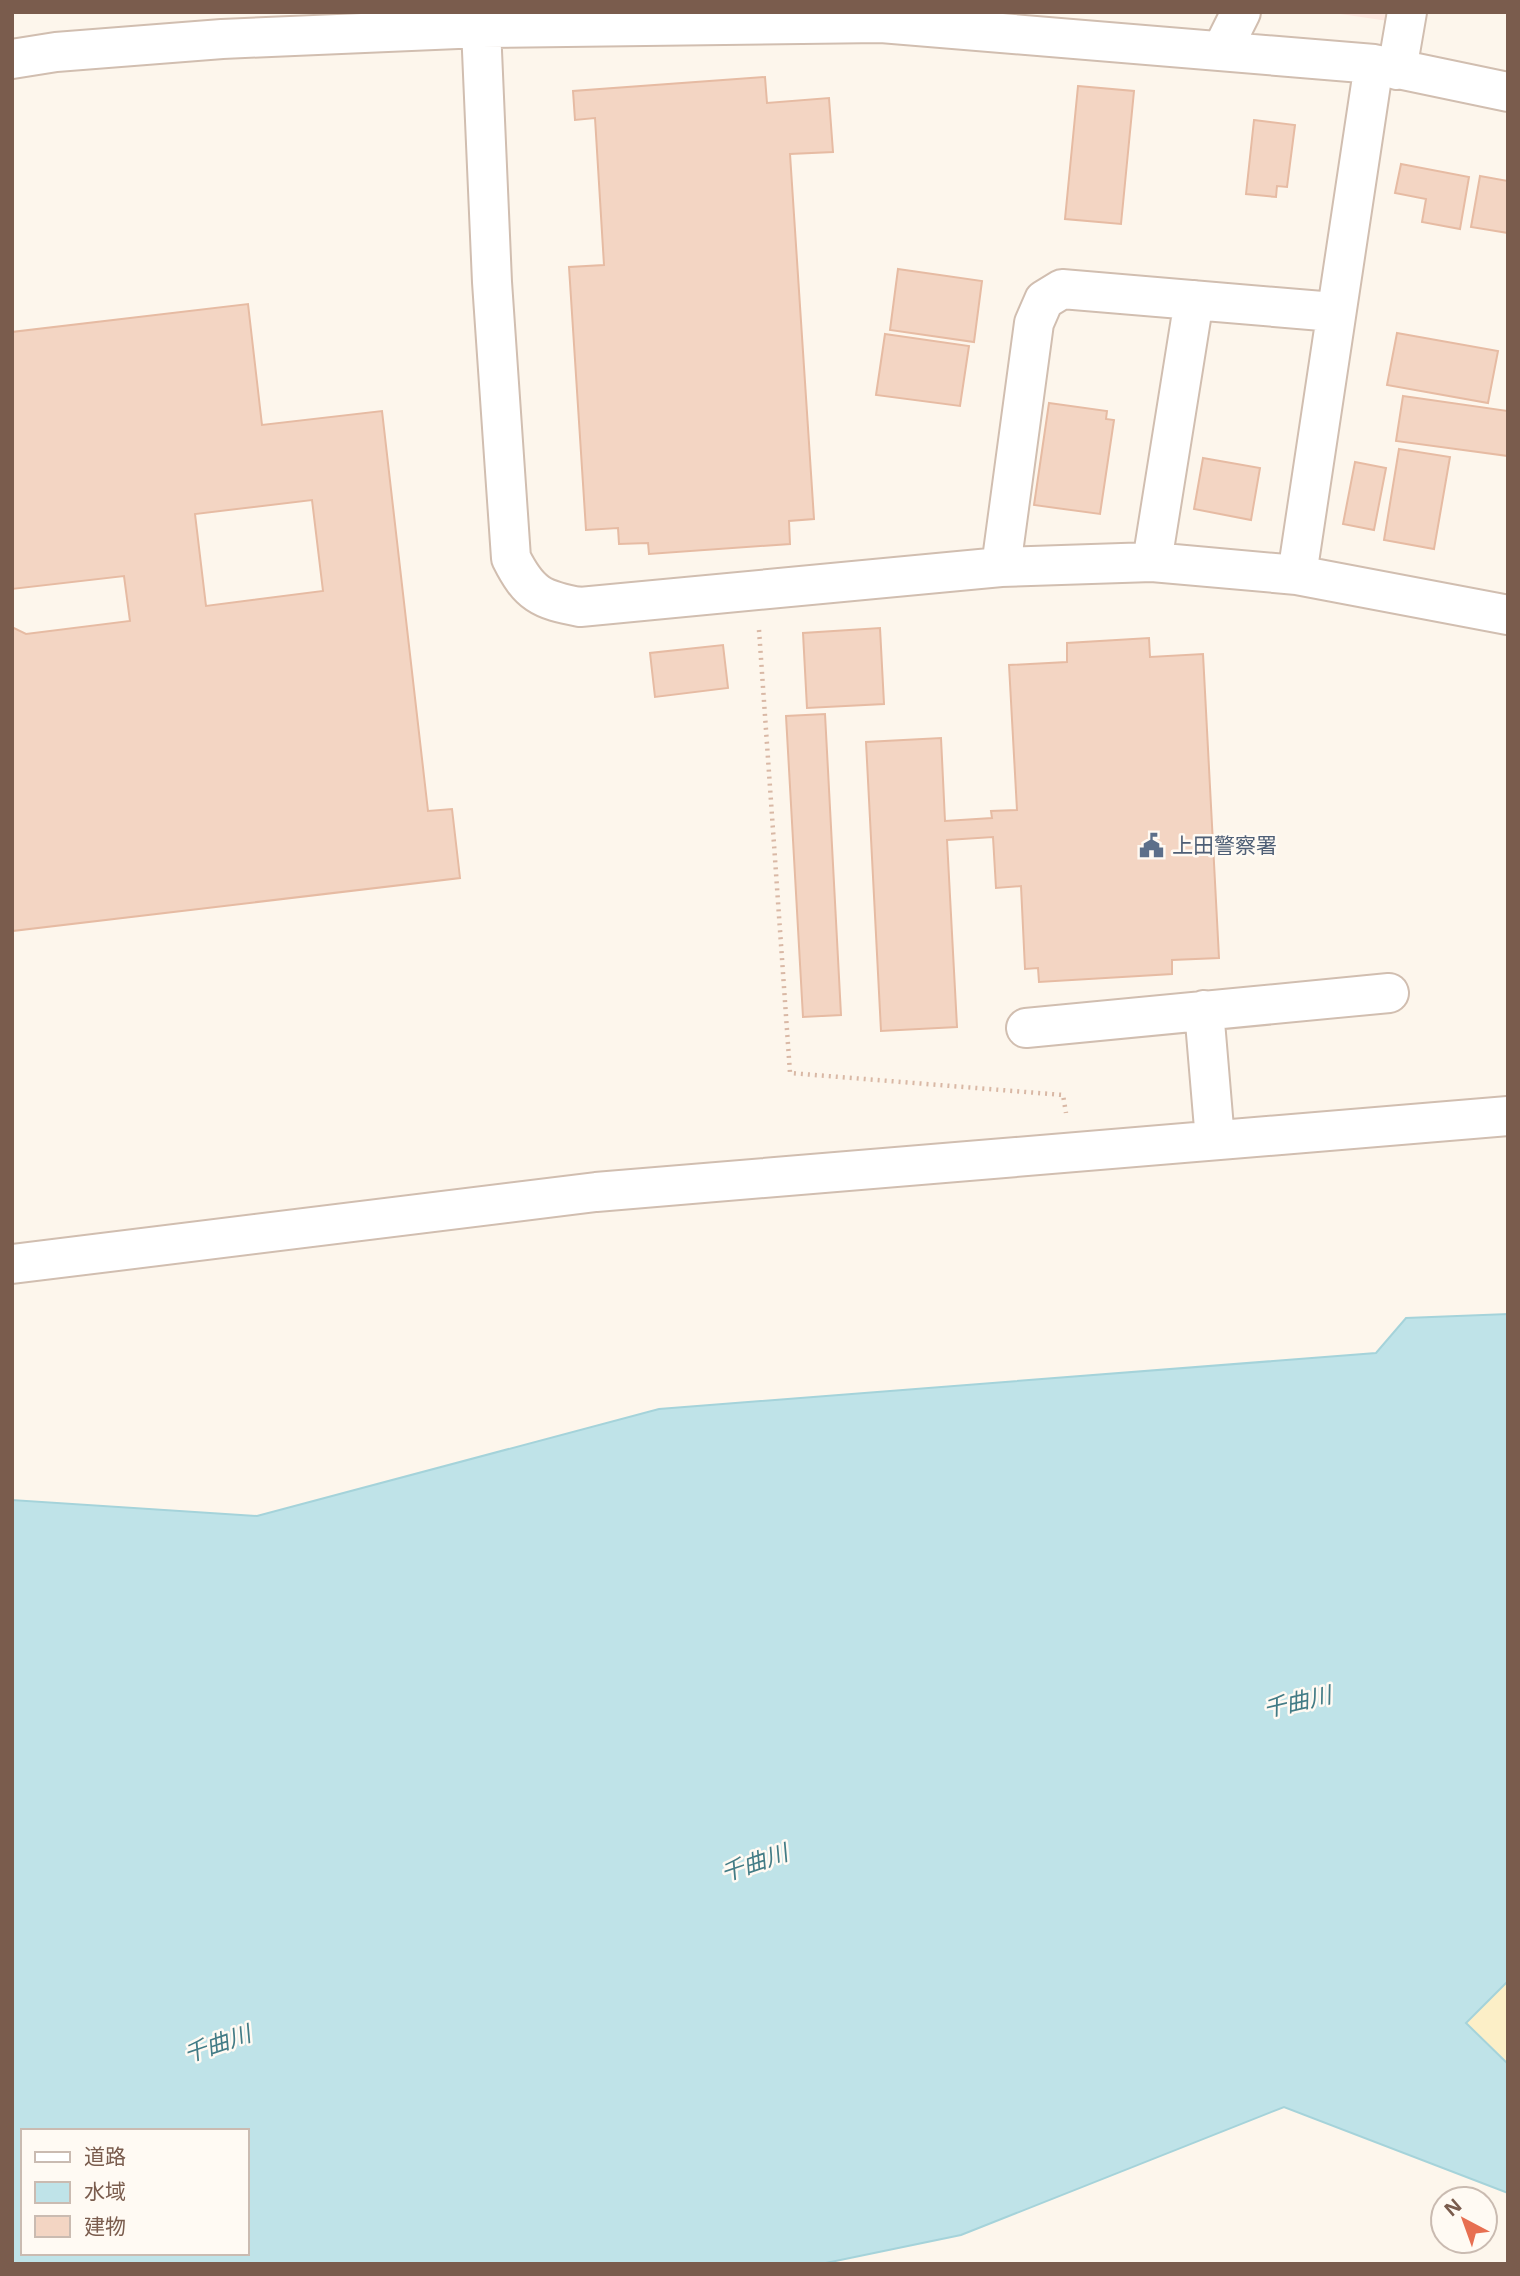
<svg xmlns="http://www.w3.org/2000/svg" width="1520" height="2276" viewBox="0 0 1520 2276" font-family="'Noto Sans','Noto Sans JP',sans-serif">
	<rect width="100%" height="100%" fill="#fdf6ec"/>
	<path fill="#fde8e0" d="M1327,12H1396L1395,22Z"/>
	<path fill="#fcefc7" d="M1508,1981V2064L1466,2023Z"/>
	<path fill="#bfe3e8" stroke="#a5d3da" stroke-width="2" fill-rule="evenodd" d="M1508,1314V1981L1466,2023L1508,2064V2193L1284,2107L961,2235L821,2264H12V1500L257,1516L659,1409L1376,1353L1406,1318ZM23,2131H247V2253H23Z"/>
	<path fill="#f3d5c3" stroke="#e6bba3" stroke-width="2" fill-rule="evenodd" d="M765,77L767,103L829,98L833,152L790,154L814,519L789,521L790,544L649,554L648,543L619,544L618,528L586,530L569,267L604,265L595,118L575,120L573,91Z
		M1078,86L1134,91L1121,224L1065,219Z
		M1254,120L1295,125L1287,187L1277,186L1276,197L1246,194Z
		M1401,164L1469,177L1460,229L1422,222L1426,199L1395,193Z
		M1480,176L1508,181V233L1471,227Z
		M898,269L982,281L974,342L890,330Z
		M248,304L262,425L382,411L428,811L452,809L460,878L12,931V627L26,634L130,621L124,576L12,589V332ZM312,500L323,591L206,606L195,514Z
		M1397,333L1498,351L1488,403L1387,385Z
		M885,334L969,346L960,406L876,395Z
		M1403,396L1508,411V456L1396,441Z
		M1049,403L1107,411L1106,419L1114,420L1100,514L1034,505Z
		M1399,449L1450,457L1434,549L1384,540Z
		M1203,458L1260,468L1251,520L1194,509Z
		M1355,462L1386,468L1374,530L1343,524Z
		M880,628L884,704L807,708L803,633Z
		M1149,638L1150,657L1203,654L1219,958L1172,960V974L1039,982L1038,968L1025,969L1021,886L996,888L993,837L947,840L957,1027L881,1031L866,742L941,738L945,821L992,818L991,811L1017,810L1009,665L1067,662V643Z
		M723,645L728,688L655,697L650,653Z
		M825,714L841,1015L803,1017L786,716Z"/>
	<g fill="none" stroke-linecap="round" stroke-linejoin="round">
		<defs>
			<path id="minor" d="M481,28L492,282L511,558C529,594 541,600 580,607L1001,567L1152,562L1297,575L1508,615
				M1222,50L1241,12
				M12,59L56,52L222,39L481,28L881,23L1374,64L1508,92
				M1397,70L1407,12
				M1152,562L1194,300
				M1001,567L1034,323L1044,300L1062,289L1334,312
				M1297,575L1374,64
				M1204,1010L1215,1140
				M1026,1028L1389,993
				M12,1264L596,1192L1508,1116"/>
		</defs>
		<use href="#minor" stroke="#d1beb0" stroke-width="42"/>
		<path stroke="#d9b8a5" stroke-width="4.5" stroke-dasharray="2 5" stroke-linecap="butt" d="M759,630L790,1073L1063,1095L1066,1113"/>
		<use href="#minor" stroke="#fff" stroke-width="38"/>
	</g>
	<defs>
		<symbol id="civic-bare" viewBox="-9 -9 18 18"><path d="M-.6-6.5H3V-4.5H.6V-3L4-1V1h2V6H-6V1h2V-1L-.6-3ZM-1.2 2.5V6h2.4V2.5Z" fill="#5c6f8a" stroke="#fffaf3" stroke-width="2.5" paint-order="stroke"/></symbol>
	</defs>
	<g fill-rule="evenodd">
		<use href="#civic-bare" x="1134" y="828" width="35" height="35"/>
	</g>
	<g text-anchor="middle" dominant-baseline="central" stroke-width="5" stroke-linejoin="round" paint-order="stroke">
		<g font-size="21" fill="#4e5e75" stroke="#fffaf3" text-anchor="start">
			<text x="1172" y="845">上田警察署</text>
		</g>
		<g font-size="23" font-style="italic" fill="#437c86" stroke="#fffaf3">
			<text transform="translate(1297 1701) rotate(-13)">千曲川</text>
			<text transform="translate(754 1862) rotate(-19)">千曲川</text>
			<text transform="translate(217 2043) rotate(-19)">千曲川</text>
		</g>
	</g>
	<rect width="1520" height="2276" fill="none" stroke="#7a5c4d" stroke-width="28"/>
	<rect x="21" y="2129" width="228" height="126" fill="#fffaf3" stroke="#cabbb1" stroke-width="2"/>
	<rect x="35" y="2152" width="35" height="10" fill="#ffffff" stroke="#cabbb1" stroke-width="2"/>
	<text x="84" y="2164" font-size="21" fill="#7a5c4d">道路</text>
	<rect x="35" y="2182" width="35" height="21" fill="#bfe3e8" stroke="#cabbb1" stroke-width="2"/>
	<text x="84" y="2199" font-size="21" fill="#7a5c4d">水域</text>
	<rect x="35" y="2216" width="35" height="21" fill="#f3d5c3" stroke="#cabbb1" stroke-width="2"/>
	<text x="84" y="2234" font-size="21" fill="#7a5c4d">建物</text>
	<g transform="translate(1464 2220) rotate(319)"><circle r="33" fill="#fffaf3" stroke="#cabbb1" stroke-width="2"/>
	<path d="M0-5L12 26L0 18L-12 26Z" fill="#e76f51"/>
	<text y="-10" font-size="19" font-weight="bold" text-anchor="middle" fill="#7a5c4d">N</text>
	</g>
</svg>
